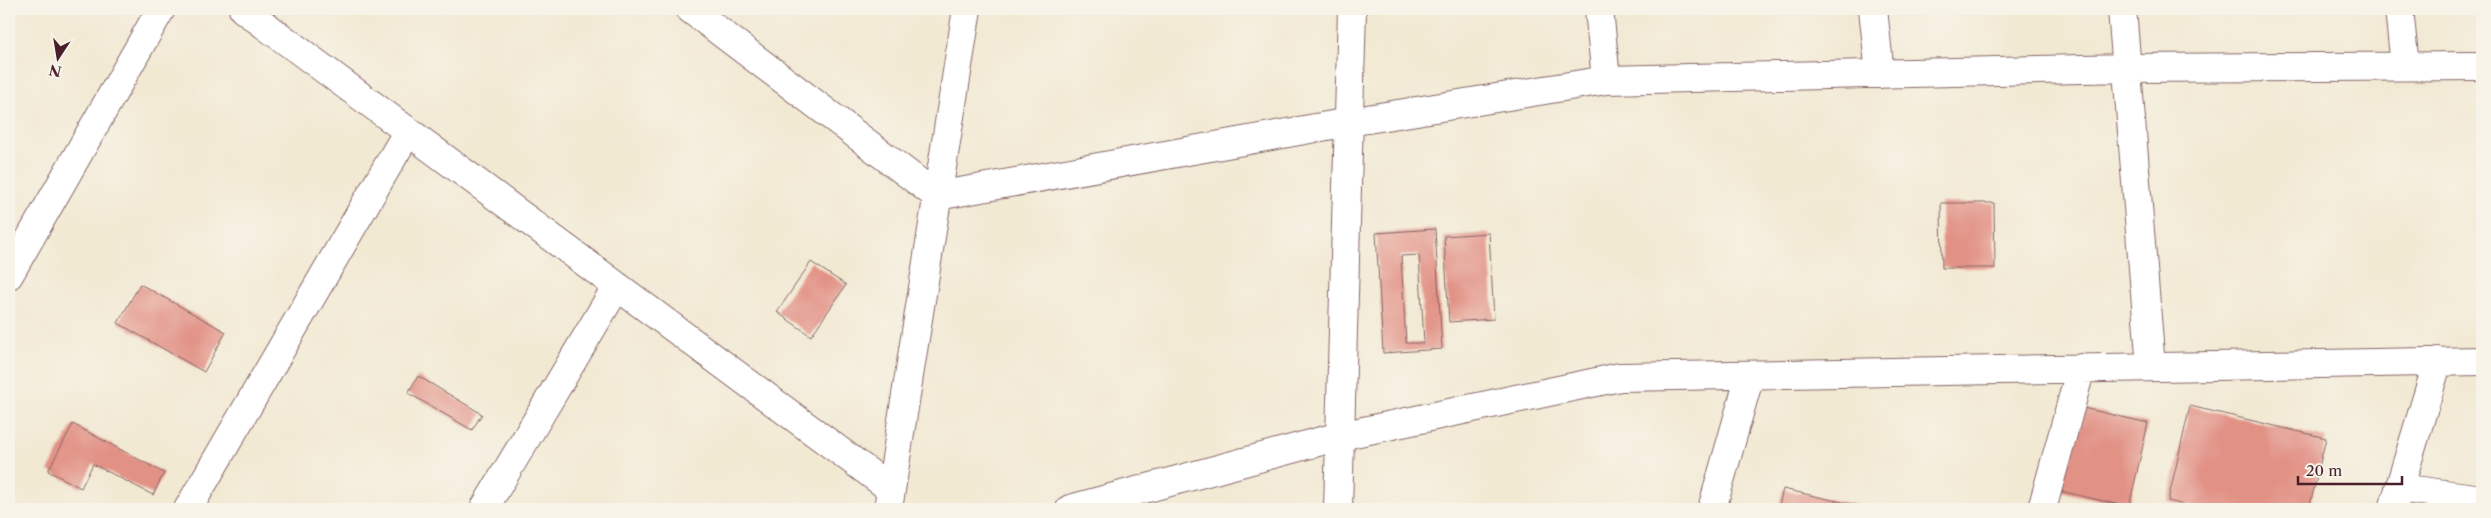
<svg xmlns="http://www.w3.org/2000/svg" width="2491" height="518" viewBox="0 0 2491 518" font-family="'Libre Caslon Text',serif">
	<rect width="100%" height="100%" fill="#f7f3e8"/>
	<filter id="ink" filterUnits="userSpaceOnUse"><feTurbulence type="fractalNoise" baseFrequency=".02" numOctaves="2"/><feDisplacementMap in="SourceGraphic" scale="10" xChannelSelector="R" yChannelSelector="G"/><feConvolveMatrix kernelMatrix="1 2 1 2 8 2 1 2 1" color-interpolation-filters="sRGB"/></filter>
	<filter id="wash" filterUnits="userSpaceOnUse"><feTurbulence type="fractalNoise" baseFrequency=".0096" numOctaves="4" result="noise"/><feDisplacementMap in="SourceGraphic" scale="20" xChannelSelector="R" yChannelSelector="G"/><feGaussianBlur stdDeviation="1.12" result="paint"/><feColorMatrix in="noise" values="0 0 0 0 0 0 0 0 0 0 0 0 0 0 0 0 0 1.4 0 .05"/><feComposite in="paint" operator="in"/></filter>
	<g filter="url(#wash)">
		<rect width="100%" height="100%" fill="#f2e9d3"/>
		<g id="blocks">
			<path fill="#e29185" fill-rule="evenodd" d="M1941,203H1994L1995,268H1942Z
				M1435,229L1442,349L1383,353L1376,233ZM1419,255L1424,343H1406L1401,256Z
				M1489,233L1494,319L1449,322L1444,236Z
				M811,262L846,285L811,336L777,312Z
				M140,284L226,332L204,372L118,323Z
				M418,376L482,414L472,430L408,393Z
				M2190,406L2326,438L2309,509H2201L2168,501Z
				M2079,407L2148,423L2129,507L2060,491Z
				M73,424L164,473L153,495L93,464L81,488L48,471Z
				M1783,489L1869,508V509H1778Z"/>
		</g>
	</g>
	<g filter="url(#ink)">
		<use href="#blocks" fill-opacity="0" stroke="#856666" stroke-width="1"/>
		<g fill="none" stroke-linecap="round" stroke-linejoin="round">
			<defs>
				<path id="minor" d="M243,9L891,489
					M690,9L937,196L1349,122L1606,80L2127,68L2482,66
					M1599,9L1606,80
					M1873,9L1880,74
					M2122,9L2151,367
					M2399,9L2405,66
					M9,275L161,9
					M2399,488L2482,499
					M188,509L408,131
					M484,509L617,286
					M888,509L967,9
					M1070,509L1340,436L1620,377L2482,361
					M1338,509L1352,9
					M1712,509L1750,375
					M2042,509L2081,368
					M2393,509L2438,361"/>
			</defs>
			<use href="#minor" stroke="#856666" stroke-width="30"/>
			<use href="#minor" stroke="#fff" stroke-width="28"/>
		</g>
	</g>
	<rect width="2491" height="518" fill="none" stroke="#f7f3e8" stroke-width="30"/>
	<g transform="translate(58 58) rotate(192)" stroke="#f7f3e8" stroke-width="4" paint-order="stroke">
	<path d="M0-4L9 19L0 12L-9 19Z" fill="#4a1f2b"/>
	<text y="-8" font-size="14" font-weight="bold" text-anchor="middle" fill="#4a1f2b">N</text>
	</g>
	<path d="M2298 476v8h104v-8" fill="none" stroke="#4a1f2b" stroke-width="2.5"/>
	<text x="2306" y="476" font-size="15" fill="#4a1f2b" stroke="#f7f3e8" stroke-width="4" paint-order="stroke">20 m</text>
</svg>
